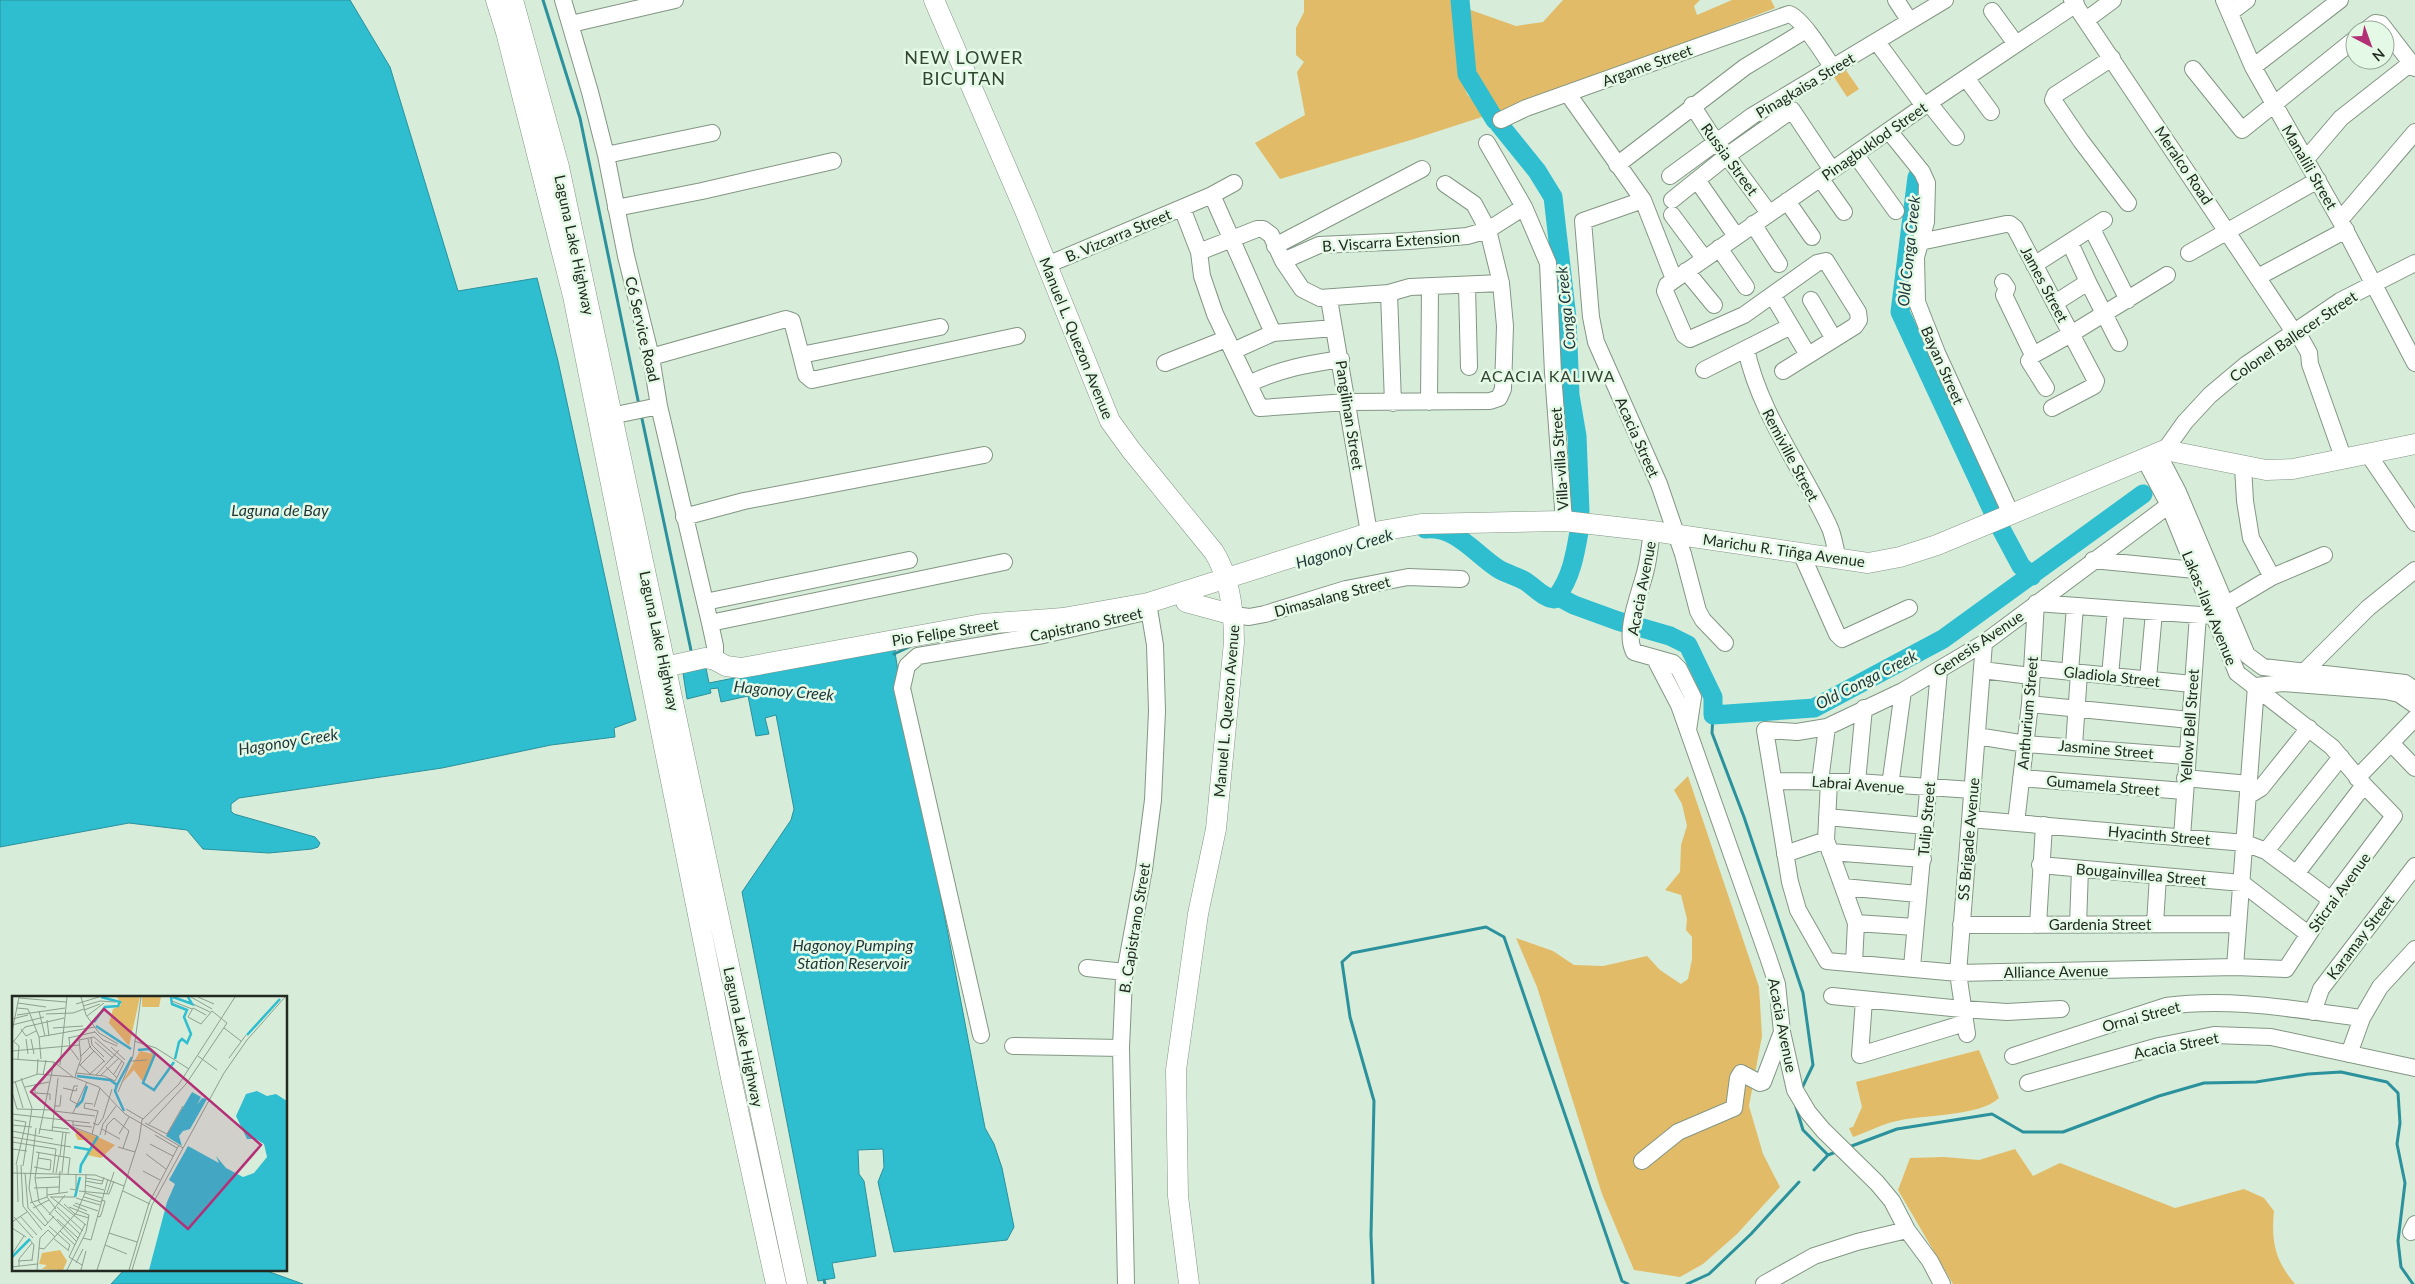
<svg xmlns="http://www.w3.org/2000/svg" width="2415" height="1284" viewBox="0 0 2415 1284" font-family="Lato,sans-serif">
	<rect width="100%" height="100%" fill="#d7edd9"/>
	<path fill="#e2bb68" d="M1304,0H1456L1460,74L1467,94L1485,116L1414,139L1280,179L1255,143L1305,115L1297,72L1304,62L1296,55V28L1304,12Z
		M1563,0H1700L1694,6L1697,15L1732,0H1771L1775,8L1496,116L1469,74L1465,8L1516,26L1543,22Z
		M1843,66L1859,89L1847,97L1832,74Z
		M1688,776L1759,987L1762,1036L1749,1106L1763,1154L1780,1187L1737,1234L1703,1264L1680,1277L1634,1270L1602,1194L1537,987L1516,938L1553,951L1574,965L1603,966L1647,956L1660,970L1681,984L1688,979L1692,959V937L1686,930L1687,919L1681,895L1665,890L1680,872L1681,845L1687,826L1682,804L1674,790Z
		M1979,1050L1999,1098C1979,1117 1924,1114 1897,1121C1882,1124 1868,1132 1853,1137L1849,1128L1853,1127L1862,1107L1856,1082Z
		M2015,1149L2033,1176L2060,1163L2175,1208L2244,1189L2264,1198L2274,1211C2271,1242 2275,1260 2295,1284H1953L1898,1190L1910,1158L1944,1157L1979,1160Z"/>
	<path fill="#2fbdd0" stroke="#2b919c" d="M0,0H350L390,67L458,291L537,278L558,361L636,720L614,728L615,737L551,745L442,768L239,798L231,804V811L234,814L315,837L320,843L318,847L312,849L269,853L203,849L187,830L129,823L0,847Z
		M896,646L895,652L898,672L985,1128L994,1144L1002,1168L1014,1227L1007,1240L894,1252L878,1182L884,1167L883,1149L858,1150L859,1174L864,1181L876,1256L832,1263L835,1278L818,1281L742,892L791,820L794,809L776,715L765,718L769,734L756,736L748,696L721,702L718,688L710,689L711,693L687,699L683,673L706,668L709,683Z
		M124,1270H264L303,1284H111Z"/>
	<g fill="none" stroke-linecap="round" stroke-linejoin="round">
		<path stroke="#2b919c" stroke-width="3" d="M543,0L580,118L639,405
			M641,414L692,655
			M894,654L909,647
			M1713,715L1712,733L1744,817L1803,993L1813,1065L1801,1090
			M1796,1107L1803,1130L1828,1155L1836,1152
			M1849,1147L1897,1129L1992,1114L2023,1132H2063L2159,1096L2204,1083L2256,1082L2308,1074L2341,1072L2387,1082L2398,1093L2400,1123L2397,1144L2405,1183L2398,1241L2401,1267L2413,1284
			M1814,1170L1828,1155
			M824,1280L825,1284
			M1373,1284L1371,1235L1374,1101L1350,1017L1342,962L1352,953L1486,927L1504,937L1622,1281L1628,1284
			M1687,1284L1709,1274L1751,1234L1799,1182"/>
		<path stroke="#2fbdd0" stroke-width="19" d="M1460,0L1467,74L1495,120
			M1499,124L1537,171L1553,197L1567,318L1570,395L1577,436L1580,511
			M1917,177L1900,312L1994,514
			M1999,525L2021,566L2032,576
			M1425,529C1456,526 1474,553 1497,568C1506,574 1517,576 1525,581C1536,588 1542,597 1554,599L1557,596
			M1557,596L1574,605L1618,621L1670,636L1688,645L1713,697V715L1814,708L1943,639L2143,494
			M1557,596C1571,578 1575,555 1579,532"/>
		<defs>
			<path id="minor" d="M563,0L590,92L606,155L626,256L651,357L659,406L710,623L715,646V660
				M1896,0L1909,20
				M2072,0L2294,332
				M2224,0L2253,67L2340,220L2415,363
				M1992,11L2016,44
				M2231,12L2247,0
				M2086,20L2113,0
				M571,24L675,0
				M2366,30L2375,23L2381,24L2415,68
				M1877,42L1924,106
				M2112,58L2055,95L2053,100L2081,141L2128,203
				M2253,67L2340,0
				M2193,69L2242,130L2355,39
				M1966,78L1991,112
				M1568,94L1643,200L1674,279
				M1929,103L1956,137
				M1692,105L1710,133L1769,213
				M1501,120L1526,108L1789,14C1802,18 1825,56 1833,68
				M1889,131L1922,172L1927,183L1926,222L1916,257L1917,302L1937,353L2011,514
				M1487,143L1524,207L1548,263L1553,373L1564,521
				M1855,154L1896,211
				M606,155L712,133
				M2306,159L2341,118L2411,63
				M1617,165L1745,67L1806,30
				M1670,176L1752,116L1945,0
				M1820,178L1844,212
				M1697,180L1736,236
				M1212,195L1273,333
				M1643,200L1583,221L1591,317L1596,342L1659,484L1683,554L1698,611L1703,620L1725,643
				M1672,200L1728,155L1792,110L1832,170
				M1787,201L1812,237
				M616,208L702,191L833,161
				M1182,208L1199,252L1202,276L1215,314L1260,408L1347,402L1490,401L1499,398L1503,389L1505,326L1501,283L1488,230L1474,204L1445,184
				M1672,215L1704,258
				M2340,220L2415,132
				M1753,224L1779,264
				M2092,229L2128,300
				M1920,242L2006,224H2010L2015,228L2096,381L2094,386L2052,408
				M2070,243L2088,282
				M1275,246L1422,169
				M1719,248L1746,287
				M1199,252L1257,229H1263L1271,235L1283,261L1302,289L1320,298L1389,293L1410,287L1501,283
				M2189,253L2318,180
				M1283,261L1319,245L1409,241L1467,236L1488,230L1524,207
				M1047,265L1212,195L1234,183
				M2034,265L2104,220
				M1686,271L1714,305
				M2258,277L2346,230
				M2003,282L2007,288L2004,295L2033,355
				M1467,286L1469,367
				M1389,293L1393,403
				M1773,296L1808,355
				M1329,299L1369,533
				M1811,300L1834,339
				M2055,303L2088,282L2119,343
				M2296,330L2309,353L2310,364L2344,460
				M1746,349C1760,414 1801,466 1829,526C1834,536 1835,549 1838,559
				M1233,351L1273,333L1334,328
				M801,355L806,375L812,380L1017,336
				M651,357L786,319L792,321L801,355L940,327
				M1165,363L1226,339
				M1704,370L1791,326
				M1783,371L1855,326L1859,320L1858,312L1826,261L1817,263L1744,315L1690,339L1684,335L1665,291L1667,285L1924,106L2076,4
				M1249,384C1279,369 1308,364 1341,359
				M2046,388L2029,361L2033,355L2071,334L2167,275
				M1429,402L1430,287
				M601,418L659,406
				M2165,450L2185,422L2210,395L2247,364L2340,301L2415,263
				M2157,452L2178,492L2247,655L2263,667L2405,683L2415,690
				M2368,454L2415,523
				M2144,458L2169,505L2237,673L2332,747L2364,785L2394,816L2331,900L2286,969L2235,967L1958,973L1827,961L1798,910L1790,882L1765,730L1797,732L1827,727L1903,691L1984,643L2169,505
				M2243,466L2245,501L2251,538L2272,577
				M684,517L744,501L984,455
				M1652,531C1650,544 1649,557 1646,569C1641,591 1623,631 1634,652L1673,663L1679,669L1693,697L1688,730
				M1801,553L1837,634L1842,639L1909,608
				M2093,560L2195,570
				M705,602L909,560
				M2225,605L2272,577L2324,555
				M1234,615L1249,617L1265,614L1346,589L1408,577L1461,579
				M710,623L1004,562
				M1655,659L1679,705L1768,957L1777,984L1782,1032L1795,1090L1808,1112L1823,1130L1877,1183L1892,1201L1907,1230L1930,1261L1942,1284
				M2032,668L2192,684
				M1982,670L2031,676
				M2070,672L2075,606
				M2304,672L2368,608L2415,570
				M2110,676L2116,609
				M2148,679L2154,612
				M2256,686L2283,683L2386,691L2399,694L2415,705
				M2030,704L2190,720
				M1977,736L2026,744L2186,756
				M2391,743L2415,768
				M2074,746L2079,673
				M2021,778L2184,791
				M2185,778L2249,784
				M2357,778L2415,718
				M1774,781L1857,782L1972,790
				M1820,781L1827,727
				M1829,782L1826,840L1856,923L1854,963
				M1857,782L1864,708
				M1890,786L1903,691
				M2248,796L2261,788L2309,728
				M1827,817L1925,826
				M1970,819L2245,843L2266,851L2331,900
				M2016,823L2030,704L2036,603L2214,616
				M2182,837L2198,615
				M2266,851L2341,757
				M1830,852L1923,859
				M1785,854L1826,840
				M2040,865L2242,883L2308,934
				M2296,874L2364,785
				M1843,887L1918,894
				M1856,923L1915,927
				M2155,924L2158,876
				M1961,925L2238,924
				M2038,925L2044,825
				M2078,925L2080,869
				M1912,967L1939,671
				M2235,967L2256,686
				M1087,968L1125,972
				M1832,996L1962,1009L2007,1012L2061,1009
				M1864,1000L1860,1055L1965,1023
				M2313,1012L2321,989L2415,866
				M1967,1034L1958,973L1984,643
				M981,1035L902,688L907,666L918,656L1043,635L1141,613
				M1013,1046L1121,1048
				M2349,1054L2362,1018L2380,987L2415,949
				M2013,1056L2166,1006C2232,997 2297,1010 2362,1018
				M2028,1083L2159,1046L2214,1035L2271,1037L2415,1068
				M1642,1161L1678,1132L1734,1108L1738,1078L1741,1073L1760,1083L1763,1082L1782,1032
				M2411,1232L2415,1224
				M1126,1284L1121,1048L1124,978L1144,869L1153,800L1157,711L1155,645L1148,603
				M1764,1284L1814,1256L1857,1242L1907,1230"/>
			<path id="major" d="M496,0L506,32L573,296L731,1078L776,1284
				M513,0L559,167L797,1284
				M934,0L1026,213L1110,421L1131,450L1214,552C1230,578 1234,612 1234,642L1216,829L1198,914L1176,1070L1178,1196L1189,1284
				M1186,602L1234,615
				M665,667L705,658L715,660L726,666L741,668L982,624L1063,618L1148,603L1369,533L1421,524L1564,521L1652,531L1868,563L1900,557L1937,545L2165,450L2266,470L2293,469L2415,444"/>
		</defs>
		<use href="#minor" stroke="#829683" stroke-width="18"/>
		<use href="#major" stroke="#829683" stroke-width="21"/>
		<use href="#minor" stroke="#fff" stroke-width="16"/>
		<use href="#major" stroke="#fff" stroke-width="20"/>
	</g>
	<g text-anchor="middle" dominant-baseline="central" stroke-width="5" stroke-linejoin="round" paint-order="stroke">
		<g font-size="15" fill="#212921" stroke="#e5fae6">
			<text transform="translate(1647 65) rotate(-20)">Argame Street</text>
			<text transform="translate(1805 85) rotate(-31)">Pinagkaisa Street</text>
			<text transform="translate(1874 141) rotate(-35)">Pinagbuklod Street</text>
			<text transform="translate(1730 159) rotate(54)">Russia Street</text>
			<text transform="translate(2184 165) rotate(56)">Meralco Road</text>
			<text transform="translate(2310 167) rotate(60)">Manalili Street</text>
			<text transform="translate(1118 235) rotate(-23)">B. Vizcarra Street</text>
			<text transform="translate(1391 241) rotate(-4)">B. Viscarra Extension</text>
			<text transform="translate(575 245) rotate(78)">Laguna Lake Highway</text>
			<text transform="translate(2045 284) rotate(62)">James Street</text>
			<text transform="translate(643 329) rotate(77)">C6 Service Road</text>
			<text transform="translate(2293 336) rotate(-34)">Colonel Ballecer Street</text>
			<text transform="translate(1077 338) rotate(68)">Manuel L. Quezon Avenue</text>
			<text transform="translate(1943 365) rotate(66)">Bayan Street</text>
			<text transform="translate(1350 415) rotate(81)">Pangilinan Street</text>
			<text transform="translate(1638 437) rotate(66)">Acacia Street</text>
			<text transform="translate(1791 455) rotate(62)">Remiville Street</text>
			<text transform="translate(1559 459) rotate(-94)">Villa-villa Street</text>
			<text transform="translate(1784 550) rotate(8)">Marichu R. Tiñga Avenue</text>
			<text transform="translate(1641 588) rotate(-79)">Acacia Avenue</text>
			<text transform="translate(1332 596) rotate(-15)">Dimasalang Street</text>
			<text transform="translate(2210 608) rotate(68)">Lakas-Ilaw Avenue</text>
			<text transform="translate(1086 624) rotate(-12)">Capistrano Street</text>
			<text transform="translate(945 632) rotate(-9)">Pio Felipe Street</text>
			<text transform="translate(660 641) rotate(78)">Laguna Lake Highway</text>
			<text transform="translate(1978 643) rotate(-34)">Genesis Avenue</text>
			<text transform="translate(2112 676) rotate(6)">Gladiola Street</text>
			<text transform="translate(1226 711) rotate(-85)">Manuel L. Quezon Avenue</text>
			<text transform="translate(2027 713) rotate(-85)">Anthurium Street</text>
			<text transform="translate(2189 726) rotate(-86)">Yellow Bell Street</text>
			<text transform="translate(2106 749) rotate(5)">Jasmine Street</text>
			<text transform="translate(1858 784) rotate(4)">Labrai Avenue</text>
			<text transform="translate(2103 785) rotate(5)">Gumamela Street</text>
			<text transform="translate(1926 819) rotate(-85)">Tulip Street</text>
			<text transform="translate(2159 835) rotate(5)">Hyacinth Street</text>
			<text transform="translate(1968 839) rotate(-85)">SS Brigade Avenue</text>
			<text transform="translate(2141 874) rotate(5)">Bougainvillea Street</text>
			<text transform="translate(2339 892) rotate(-54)">Sticrai Avenue</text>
			<text x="2100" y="924">Gardenia Street</text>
			<text transform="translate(1134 928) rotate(-81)">B. Capistrano Street</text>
			<text transform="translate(2360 937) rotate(-53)">Karamay Street</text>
			<text transform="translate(2056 971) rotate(-1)">Alliance Avenue</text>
			<text transform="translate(2141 1016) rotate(-15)">Ornai Street</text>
			<text transform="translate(1783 1025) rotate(79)">Acacia Avenue</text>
			<text transform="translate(744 1037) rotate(78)">Laguna Lake Highway</text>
			<text transform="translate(2176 1045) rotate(-11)">Acacia Street</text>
		</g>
		<g font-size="16" font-style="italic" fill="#1e3539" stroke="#e5fae6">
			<text transform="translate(1908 251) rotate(-84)">Old Conga Creek</text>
			<text transform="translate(1565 308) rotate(-96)">Conga Creek</text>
			<text x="280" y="509">Laguna de Bay</text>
			<text transform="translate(1344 548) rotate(-17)">Hagonoy Creek</text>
			<text transform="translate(1866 679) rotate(-27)">Old Conga Creek</text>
			<text transform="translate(784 690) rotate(5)">Hagonoy Creek</text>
			<text transform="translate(288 741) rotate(-9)">Hagonoy Creek</text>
			<text x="853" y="944">Hagonoy Pumping<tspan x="853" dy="18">Station Reservoir</tspan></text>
		</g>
		<g font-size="16" letter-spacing="1" fill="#334434" stroke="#e5fae6">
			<text x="1548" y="375">ACACIA KALIWA</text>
		</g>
		<g font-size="18" letter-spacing="1" fill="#334434" stroke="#e5fae6">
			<text x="964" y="57">NEW LOWER<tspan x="964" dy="21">BICUTAN</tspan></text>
		</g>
	</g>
	<g transform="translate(12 996)">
		<rect width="275" height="275" fill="#d7edd9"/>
		<path d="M105,1H128L117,50L97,27L101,13L109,9ZM130,1H149L147,11H130ZM128,55L142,58L131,86L122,74L110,87ZM61,132L86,141L85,145L81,149L77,144H66L63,138L67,136ZM86,141L103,149L89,162L75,159ZM48,254L55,265L51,274L30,273L35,269L27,268L30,257Z" fill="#e2bb68"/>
		<path d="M245,95L255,100L264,98L275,105V274H137L155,206L163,188L157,184L176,150L207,167L204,160L214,172L231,181L242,177L255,161L252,148L244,143H235L224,120L234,98ZM180,96L189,101L185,109L190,102L195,103L178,133L171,135L167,140L170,150L154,140Z" fill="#2fbdd0"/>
		<path fill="none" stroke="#2fbdd0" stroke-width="2.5" d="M159,1L160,8L175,14L172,21L179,38L175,47L170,43L167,46L163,63M161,1L180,8L176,1M82,26L93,11L106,10L108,6L89,1M84,30L119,53M235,39L268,3M126,54L137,53L143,58L131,87L142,94L162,66M65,80L98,84L105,89L103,95L112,115M105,89L120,61M64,111L70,105L75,90M62,151L79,154M68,177L69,169L86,140M63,201L68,181M0,261L18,243"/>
		<path fill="none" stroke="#8e9f8f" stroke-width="1" d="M69,1L74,19L87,37L106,48M179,1L200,13M186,1L202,8M7,2L54,6M160,5L180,13M6,7L34,11M64,8L87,1M181,8L198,16M71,10L88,5L103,6M5,12L16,13L27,41L29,63M72,14L88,8M27,15L33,40M34,18L61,17L72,13M5,19L53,12M194,19L181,12L176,21L189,28L200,15M75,20L92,7M0,23L16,19M35,24L37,40M0,29L32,21M41,32L71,30M212,32L229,45M9,33L14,40L24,35M82,35L91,44L105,50M0,36L7,1M27,41L83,31M56,42L83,36M57,42L58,52L67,64M79,42L80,49L92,61M14,43L16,58M19,43L22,58M76,43L78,51L93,66M0,44L7,50L6,63M2,45L13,31L52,22M122,45L144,52L177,73M83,46L101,62M99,51L113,64M0,55L67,49M186,60L205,74M68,61L79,50M217,62L234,39M0,63L42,66L61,81L87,91L113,118L171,152M119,65L135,64M67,68L78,78L92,65M48,69L55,1M68,69L82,55M94,71L105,82M25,78L26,63M102,78L110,65M31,79L34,64M84,79L107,54M88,80L107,62M9,82L20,112L11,170M63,82L64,77L69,63L67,44L82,41L112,67L103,85L92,80L64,77M3,85L11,112M0,87L26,78L61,81M23,88V97L38,98V104M13,91L37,86M51,92L64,95L65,92M0,96L5,113M106,96L121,60L129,1M65,108L58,104L62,90H66M42,110H48L49,99M82,111L88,92M5,113L42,114M114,113L131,123M42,115L83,120M61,117L75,86M0,118L78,127M2,124L14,126L4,169M61,125V131L85,140M81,127L86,129L91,122L100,93M133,127L155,138L171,110M0,129L20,131M61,129L80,131M136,129L174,88L215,27L200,15M40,131L57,133M24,132L17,192L20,206L36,227M27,133L58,137M90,133L108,143M0,135L41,143M40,135L46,82M27,138L42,66M80,138L86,115L72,112L73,107L81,108M107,138L117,121M88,139L91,128L104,110M93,139L95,129L102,122L117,135L111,152M143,139L165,152M0,141L59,151M0,146L44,153L41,177M138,148L161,160M106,151L123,156M0,153L15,155M24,156L58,162L56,178M27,157L23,182L27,206L64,245M134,158L154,173M48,160L51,136M5,169L6,206M9,169L11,210L30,234M22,171L38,174L39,164L26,162M131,175L148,184M0,177L83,179L112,190M13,177L16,212L33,230L42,220M44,177L47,160M50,177L54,137M0,179V207M23,182L48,181M74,182L91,185M73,185L90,188L92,181M73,189L92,194M22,192L47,191M35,192V201L44,213M58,193L64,194V178M67,195L97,198L102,185M111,195L138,208M47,197L48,175M73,197L90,202M95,197L102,176M35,199L56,196M38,201H63M39,201L74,229M72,201L89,206M64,202L88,209M18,207L35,201M63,207L86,215M52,208L63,218L77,222M61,209L75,215M45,211L71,235M21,212L37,204M43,214L68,238M37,219L53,199M8,220L25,239M85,220L88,221L90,216L93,205L89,204M2,221L21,242M45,223L66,242M0,226L15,216M37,230L58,249L56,254M0,232L14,241M48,235L63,249M97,237L125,246M41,242L57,255M71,242L79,244L96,183M18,244L22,249L20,264M93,249L115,258M27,252L32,253L65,216L73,197L74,178M0,258L12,240M6,265L21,264M64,267L71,253M70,269L57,261L73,228M7,270V263L20,247M0,271L25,268M25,274L28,242L36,234L43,241M55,274L74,236L77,219L57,211M69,274L74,255M85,274L127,144L130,124L167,88L223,1M117,274L137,207L167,149M120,274L140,209L212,77L235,44L273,1"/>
		<path fill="#b43076" fill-opacity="0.15" stroke="#b43076" stroke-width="2.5" d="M92,13L249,149L176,233L19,96Z"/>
		<rect width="275" height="275" fill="none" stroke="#212921" stroke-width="2.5"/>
	</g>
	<g transform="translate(2370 45) rotate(139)"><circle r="24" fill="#e5fae6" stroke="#97a697"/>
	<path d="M0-4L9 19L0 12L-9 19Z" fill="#b43076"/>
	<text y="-8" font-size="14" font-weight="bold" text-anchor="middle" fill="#212921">N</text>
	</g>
</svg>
